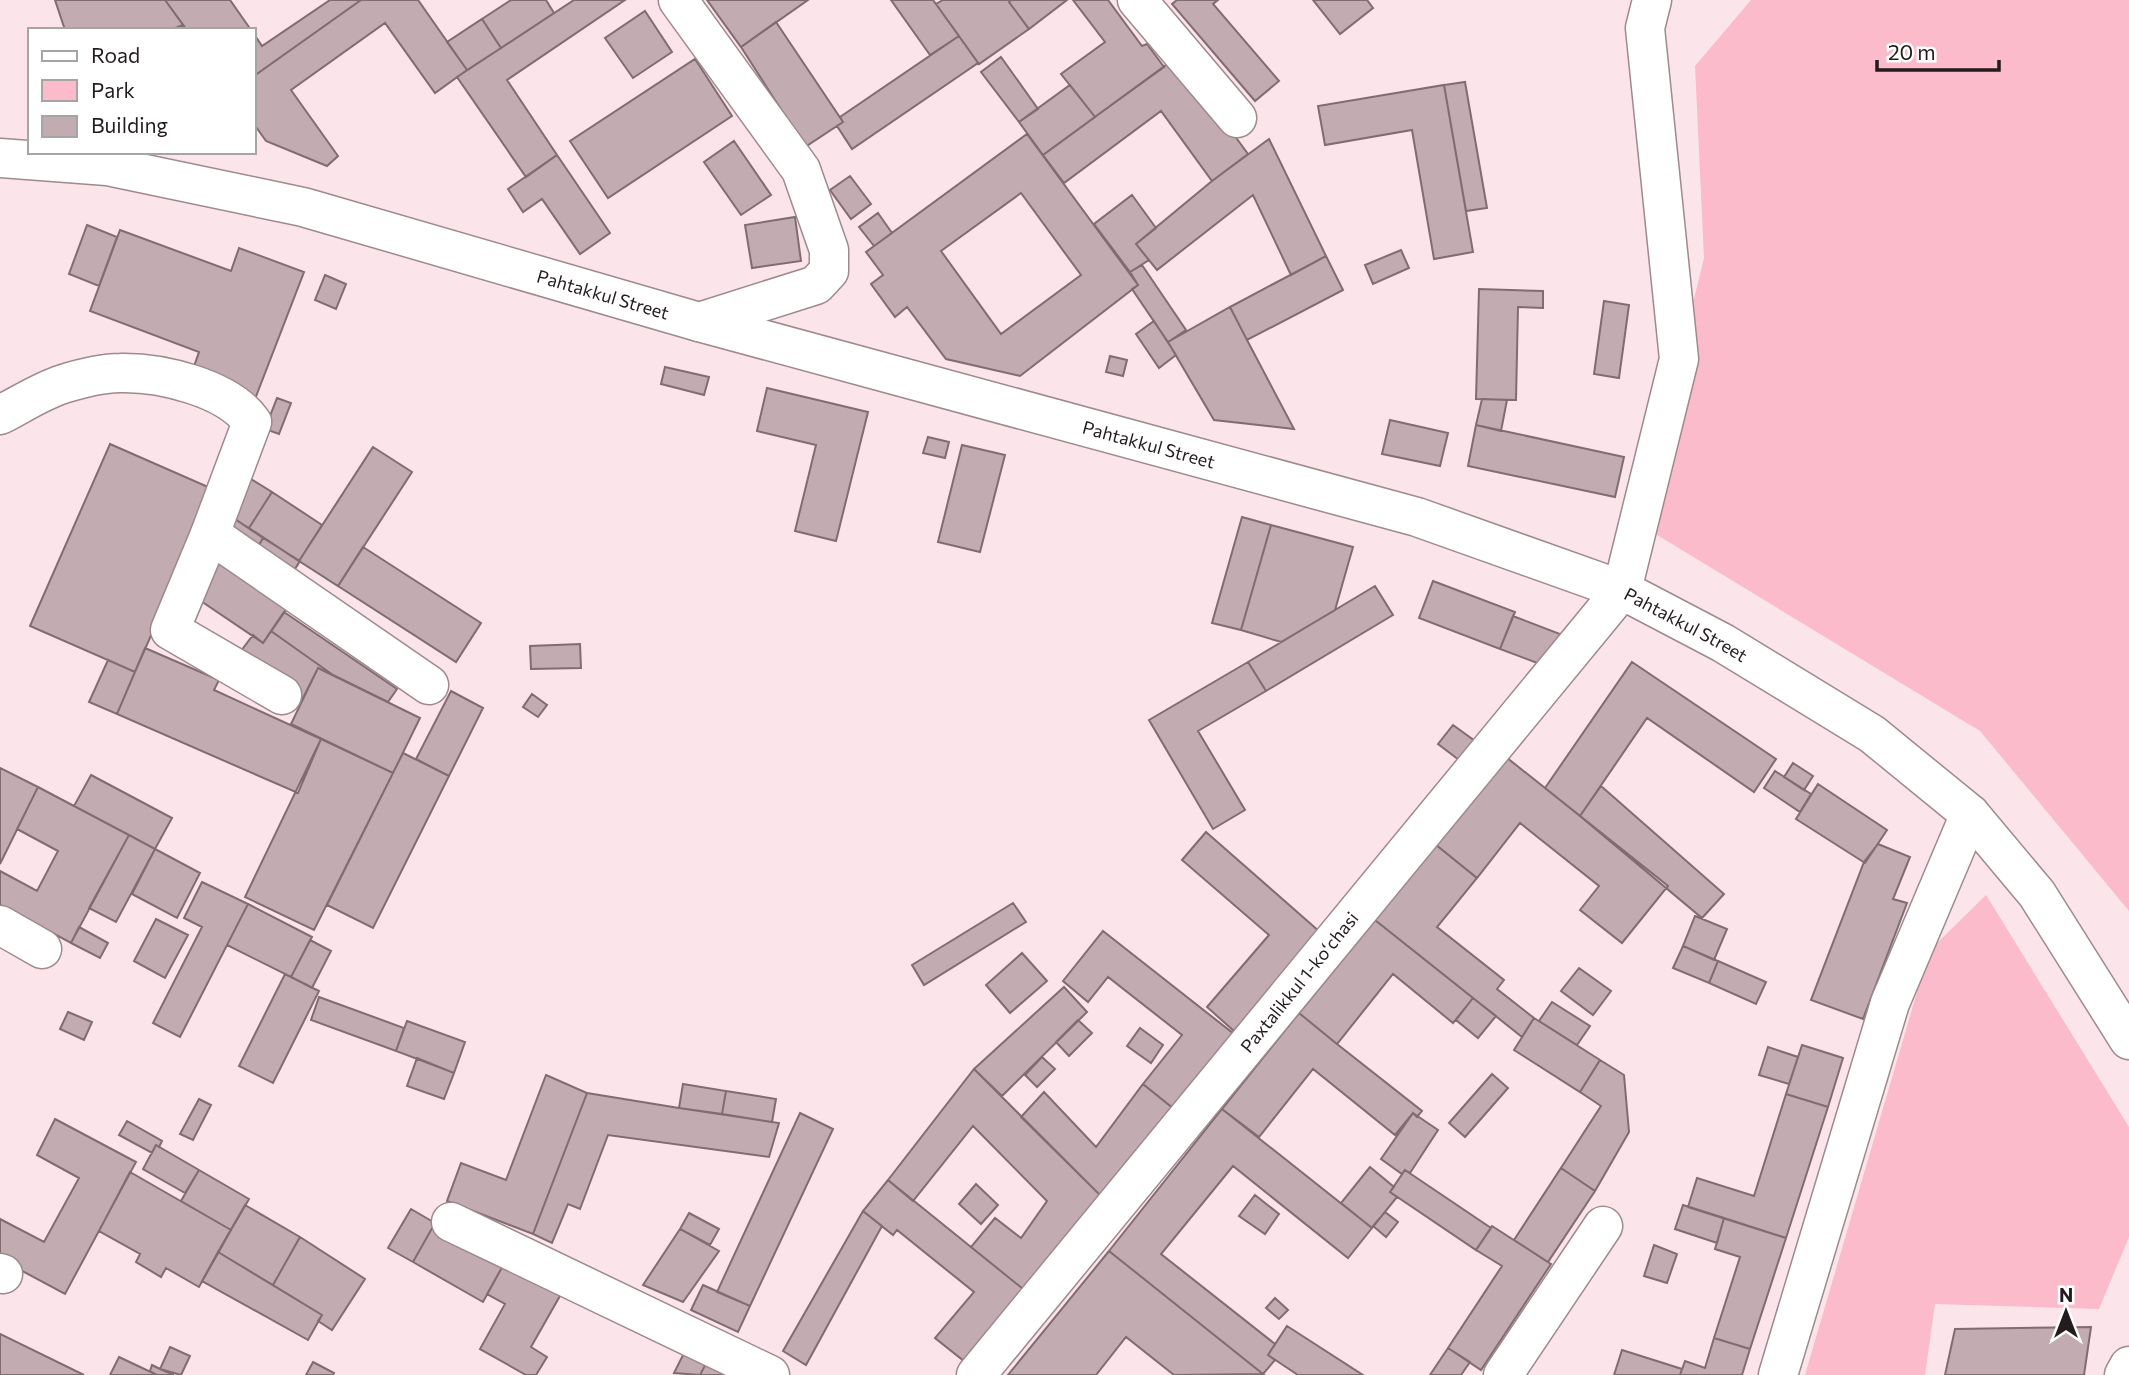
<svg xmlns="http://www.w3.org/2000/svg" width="2129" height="1375" viewBox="0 0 2129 1375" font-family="Commissioner,sans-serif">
	<rect width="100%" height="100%" fill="#fbe5ea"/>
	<path fill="#fbbbcb" d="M1751,0H2129V911L1980,731L1639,524L1704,258L1695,66Z
		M1986,895L2129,1127V1237L2099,1309L1935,1304L1925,1375H1805L1929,951Z"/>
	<path fill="#c2acb1" stroke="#806c71" stroke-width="2" fill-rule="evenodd" d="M55,0H165L183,25L170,30H65Z
		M165,0H230L251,30H187Z
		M330,0H361L254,76V34L262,46Z
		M361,0H418L467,70L435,93L385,23L291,90L338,156L327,166L266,141L254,124V76Z
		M511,0H546L554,13L501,48L482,19Z
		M574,0H625L507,80L557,155L526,177L457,77Z
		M707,0H808L741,47Z
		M891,0H933L959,36L930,55Z
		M943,0H1011L1009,2L1029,29L979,64L936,4Z
		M1011,0H1067L1029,29L1009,2Z
		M1073,0H1108L1142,46L1147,44L1164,67L1095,117L1061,74L1105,42Z
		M1177,0H1218L1213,4L1279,81L1255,101L1172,4Z
		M1313,0H1367L1373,8L1340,34Z
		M645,11L672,52L633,78L605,38Z
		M482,19L501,48L467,70L447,42Z
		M776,22L843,122L805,147L741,47Z
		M959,36L978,63L852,149L837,126L843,122L840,117Z
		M1001,57L1038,109L1019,122L981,72Z
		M1177,57L1248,154L1212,181L1161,111L1064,183L1043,155Z
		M695,59L732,116L608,198L570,141Z
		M1465,82L1487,208L1466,211L1444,85Z
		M1070,85L1095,117L1043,155L1019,122Z
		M1444,85L1473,252L1434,259L1412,130L1325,145L1318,106Z
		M1027,134L1138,285L1020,376L946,359L907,307L895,317L871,284L883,275L866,252ZM1021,193L1081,275L1001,334L941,251Z
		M1269,139L1326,256L1291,275L1253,195L1157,270L1136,244L1212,181Z
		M734,141L771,195L741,215L704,162Z
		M557,155L610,233L580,254L542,199L523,212L508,189Z
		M850,176L871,204L851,219L830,190Z
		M1132,195L1156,228L1136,244L1149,260L1130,272L1094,224Z
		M878,213L892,233L874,246L859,227Z
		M795,217L801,261L752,268L745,225Z
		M87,225L117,237L99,286L69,274Z
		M120,230L231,271L239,248L304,272L255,399L191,375L199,352L90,311Z
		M1401,250L1409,268L1373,284L1365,265Z
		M1326,256L1343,290L1247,340L1230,307Z
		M1142,265L1186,330L1168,342L1132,289L1138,285L1130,272Z
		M325,275L346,284L336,309L315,300Z
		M1479,289L1543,291V308L1518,307L1516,400L1476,399Z
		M1604,301L1629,305L1619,378L1594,374Z
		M1230,307L1247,340L1294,429L1214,420L1168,342Z
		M1154,321L1176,355L1159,368L1136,334Z
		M1110,356L1127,360L1123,376L1106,372Z
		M665,367L709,377L704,395L661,384Z
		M767,388L868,412L836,541L795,531L816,445L757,431Z
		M277,398L291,403L279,434L265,429Z
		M1482,399L1507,400L1501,431L1476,425Z
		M1390,420L1448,433L1440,466L1382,454Z
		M1476,425L1624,457L1615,497L1468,466Z
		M928,437L949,442L945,458L923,453Z
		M110,444L215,490L135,672L30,626Z
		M962,445L1005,455L980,552L938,542Z
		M373,447L412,472L338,586L299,561Z
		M246,476L272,492L249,528L223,512Z
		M272,492L322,525L299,561L249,528Z
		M1242,517L1271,525L1241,630L1212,623Z
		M235,519L263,538L255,552L225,533Z
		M1271,525L1353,547L1335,610L1281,642L1241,630Z
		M263,538L300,561L291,575L255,552Z
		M363,547L481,623L456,662L338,586Z
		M219,561L288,607L263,643L195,597Z
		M1433,581L1515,612L1500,649L1419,618Z
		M1375,586L1393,615L1266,691L1248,662Z
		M284,612L397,689L388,702L333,675L271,631Z
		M1513,616L1560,634L1548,667L1500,649Z
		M271,631L333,675L318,668L302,700L238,655L253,635L263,643Z
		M580,644L581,668L531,669L530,646Z
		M145,648L219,680L214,690L321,739L298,793L117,714Z
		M108,660L135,672L117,714L89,702Z
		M1248,662L1266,691L1198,731L1245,810L1213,829L1149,720Z
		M1632,662L1776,759L1754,792L1647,718L1580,816L1545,788Z
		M318,668L420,718L393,773L291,724Z
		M451,691L483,708L449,776L416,759Z
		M532,694L547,705L538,717L523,707Z
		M1453,725L1475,741L1459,760L1438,744Z
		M321,739L393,773L314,930L245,897Z
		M403,753L449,776L373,928L327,905Z
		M1506,757L1668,886L1622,943L1580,910L1599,886L1520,823L1477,878L1435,844Z
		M1793,763L1813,776L1804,790L1784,777Z
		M0,768L38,787L0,864Z
		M1775,771L1811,794L1800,812L1764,788Z
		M91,775L172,818L155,849L74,806Z
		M1818,784L1887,830L1865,863L1796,819Z
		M1601,786L1724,894L1702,918L1580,816Z
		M38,787L129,835L71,943L0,905V871L37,891L58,851L17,829Z
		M1206,832L1320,932L1234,1031L1207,1007L1269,935L1182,860Z
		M129,835L155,849L116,922L89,908Z
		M1435,844L1477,878L1437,927L1504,980L1497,989L1534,1018L1522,1037L1375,920Z
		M1878,844L1910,857L1893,899L1907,903L1863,1019L1811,1000L1864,862Z
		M155,849L200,873L177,918L132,894Z
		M202,882L248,904L180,1037L153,1023L202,927L184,918Z
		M1013,903L1026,922L924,985L912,965Z
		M248,904L312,937L291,977L227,945Z
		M1695,916L1727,929L1714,960L1683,946Z
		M156,919L188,935L165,978L134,961Z
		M1375,920L1473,998L1453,1023L1393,974L1337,1044L1299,1013Z
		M79,927L108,943L100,958L71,943Z
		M1103,931L1234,1034L1174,1109L1143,1084L1182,1035L1108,977L1088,1002L1063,981Z
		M310,940L331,951L312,988L291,977Z
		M1683,946L1718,961L1709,983L1673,968Z
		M1022,953L1047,981L1010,1013L986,985Z
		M1718,961L1766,982L1756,1004L1709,983Z
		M1579,968L1611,991L1593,1015L1561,991Z
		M285,974L319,991L273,1083L239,1066Z
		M1064,987L1087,1012L1002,1096L974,1069Z
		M319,997L404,1028L396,1051L311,1020Z
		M1473,998L1496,1016L1478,1038L1456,1020Z
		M1552,1002L1590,1026L1577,1045L1539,1021Z
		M68,1012L92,1022L84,1040L60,1029Z
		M1299,1013L1337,1044L1422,1111L1417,1117L1413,1113L1395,1135L1313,1069L1259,1137L1222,1109Z
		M1534,1018L1600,1060L1580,1092L1514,1050Z
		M1078,1020L1092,1033L1069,1056L1056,1042Z
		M407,1021L465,1042L454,1073L396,1051Z
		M1140,1028L1163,1045L1151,1063L1127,1046Z
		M1802,1045L1843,1058L1828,1107L1786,1094Z
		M1768,1047L1798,1057L1789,1084L1759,1075Z
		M1042,1057L1055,1069L1037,1087L1025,1075Z
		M417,1058L454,1073L444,1099L407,1086Z
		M1600,1060L1624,1075L1629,1132L1595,1191L1561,1168L1601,1106L1580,1092Z
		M974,1069L1103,1198L1028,1293L971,1247L995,1218L1021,1238L1047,1201L973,1126L913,1201L888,1180Z
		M1492,1074L1508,1088L1465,1137L1449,1123Z
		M546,1075L587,1093L533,1234L447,1201L461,1163L506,1180Z
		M683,1084L726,1091L722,1114L679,1108Z
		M1143,1084L1174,1109L1103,1198L1021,1117L1044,1092L1096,1147Z
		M726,1091L776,1099L772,1122L722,1114Z
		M587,1093L679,1108L779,1123L769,1157L608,1135L580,1209L568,1204L552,1243L533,1234Z
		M1786,1094L1828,1107L1786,1238L1688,1207L1697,1178L1754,1196Z
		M199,1099L211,1105L193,1140L180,1134Z
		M1222,1109L1372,1228L1348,1258L1233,1166L1161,1254L1275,1344L1268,1355L1275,1360L1263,1374L1109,1251Z
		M800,1113L833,1129L750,1306L717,1292Z
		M1413,1113L1438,1130L1410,1173L1405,1170L1402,1174L1381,1159Z
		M55,1119L136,1162L65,1294L0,1259V1219L44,1242L79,1178L37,1155Z
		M127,1121L162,1141L159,1147L156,1145L152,1153L119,1135Z
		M156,1145L199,1170L185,1193L143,1169Z
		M1370,1167L1394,1187L1390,1192L1397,1197L1372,1228L1341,1203Z
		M1561,1168L1595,1191L1548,1262L1514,1240Z
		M199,1170L249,1199L231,1230L181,1201Z
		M1405,1170L1491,1228L1476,1250L1390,1192Z
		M130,1172L231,1230L199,1287L166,1268L161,1277L136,1262L140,1254L99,1231Z
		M888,1180L1028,1293L969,1365L935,1338L974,1292L897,1230L893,1235L863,1211Z
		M976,1184L998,1205L981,1224L959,1204Z
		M1255,1195L1279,1214L1265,1234L1239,1216Z
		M245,1205L300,1237L273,1285L218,1252Z
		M1683,1205L1724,1218L1717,1243L1675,1229Z
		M411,1209L435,1223L413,1262L388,1248Z
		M863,1211L882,1226L806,1365L783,1351Z
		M1385,1212L1398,1222L1386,1237L1373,1226Z
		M689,1213L719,1229L710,1245L680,1229Z
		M1724,1218L1786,1238L1750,1349L1714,1338L1740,1257L1715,1249Z
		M435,1223L505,1262L483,1302L413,1262Z
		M1492,1226L1551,1264L1481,1370L1448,1348L1502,1266L1476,1250Z
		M680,1229L719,1251L683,1302L643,1285Z
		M300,1237L365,1279L332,1330L318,1321L322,1315L273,1285Z
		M1654,1245L1677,1254L1667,1283L1644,1276Z
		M1109,1251L1263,1374L1174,1375L1126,1337L1096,1375H1008Z
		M218,1252L322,1315L308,1340L202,1281Z
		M505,1262L561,1294L531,1347L547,1357L536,1375H526L480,1349L505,1304L487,1294Z
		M703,1285L750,1306L738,1332L691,1310Z
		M1275,1298L1288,1310L1279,1319L1266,1308Z
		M1287,1326L1363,1375H1298L1268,1355Z
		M2091,1327L2084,1375H1945L1955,1329Z
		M0,1334L84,1375H0Z
		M1714,1338L1750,1349L1742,1375H1680L1685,1361L1705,1368Z
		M170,1347L190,1356L181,1375L160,1369Z
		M687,1347L709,1358L700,1375L674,1373Z
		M1448,1348L1470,1362L1461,1375H1430Z
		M1622,1350L1682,1369L1680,1375H1614Z
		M119,1357L157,1375H110Z
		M709,1358L747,1375H700Z
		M313,1362L334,1373L333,1375H306Z
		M152,1365L160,1369L174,1375H157L150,1371Z"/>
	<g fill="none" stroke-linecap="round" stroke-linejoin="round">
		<defs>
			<g id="minor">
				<path d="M678,0L801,170L829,250V271L816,285L699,322"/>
				<path d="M1137,0L1237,118"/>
				<path id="s1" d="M0,158L107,166L303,207L699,322L1417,517L1622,590L1723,643L1872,734L1970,814L2037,894L2129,1040"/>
				<path d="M0,415C20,405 41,391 63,384C79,379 103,373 120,373C161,372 228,388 252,422L210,534"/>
				<path d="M282,695L170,630L210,534L429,685"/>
				<path d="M0,925L42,949"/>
				<path d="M451,1222L770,1375"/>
				<path d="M0,1273L3,1274"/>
				<path d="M976,1375L1622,590L1679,359L1645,28L1652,0"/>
				<path d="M1503,1375L1603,1226"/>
				<path d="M1778,1375L1890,1003L1970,814"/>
				<path d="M2124,1375L2129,1366"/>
			</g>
		</defs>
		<use href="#minor" stroke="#9e898e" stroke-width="41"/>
		<use href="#minor" stroke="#fff" stroke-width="38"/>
	</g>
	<g text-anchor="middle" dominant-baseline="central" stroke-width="5" stroke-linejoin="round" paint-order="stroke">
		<g font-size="18" fill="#231b1d" stroke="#fff">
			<text stroke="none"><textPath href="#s1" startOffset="620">Pahtakkul Street</textPath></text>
			<text stroke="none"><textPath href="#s1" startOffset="1186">Pahtakkul Street</textPath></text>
			<text stroke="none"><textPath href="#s1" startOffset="1754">Pahtakkul Street</textPath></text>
			<text transform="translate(1299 982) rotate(-51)">Paxtalikkul 1-koʻchasi</text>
		</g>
	</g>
	<rect x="28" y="28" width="228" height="126" fill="#ffffff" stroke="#a7a4a5" stroke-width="2"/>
	<rect x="42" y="51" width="35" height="10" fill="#ffffff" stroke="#a7a4a5" stroke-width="2"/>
	<text x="91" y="63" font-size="21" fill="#231b1d">Road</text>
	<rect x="42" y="80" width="35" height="21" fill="#fbbbcb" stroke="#a7a4a5" stroke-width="2"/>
	<text x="91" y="98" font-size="21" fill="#231b1d">Park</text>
	<rect x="42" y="116" width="35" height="21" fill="#c2acb1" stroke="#a7a4a5" stroke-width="2"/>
	<text x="91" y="133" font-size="21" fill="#231b1d">Building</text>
	<g transform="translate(2066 1312)" stroke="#ffffff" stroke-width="5" paint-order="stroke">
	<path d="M0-5L12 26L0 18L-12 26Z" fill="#231b1d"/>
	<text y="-10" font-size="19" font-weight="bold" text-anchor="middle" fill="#231b1d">N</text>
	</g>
	<path d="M1877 60v10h122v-10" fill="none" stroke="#231b1d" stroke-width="3.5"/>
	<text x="1888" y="60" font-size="21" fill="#231b1d" stroke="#ffffff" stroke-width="5" paint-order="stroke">20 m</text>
</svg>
